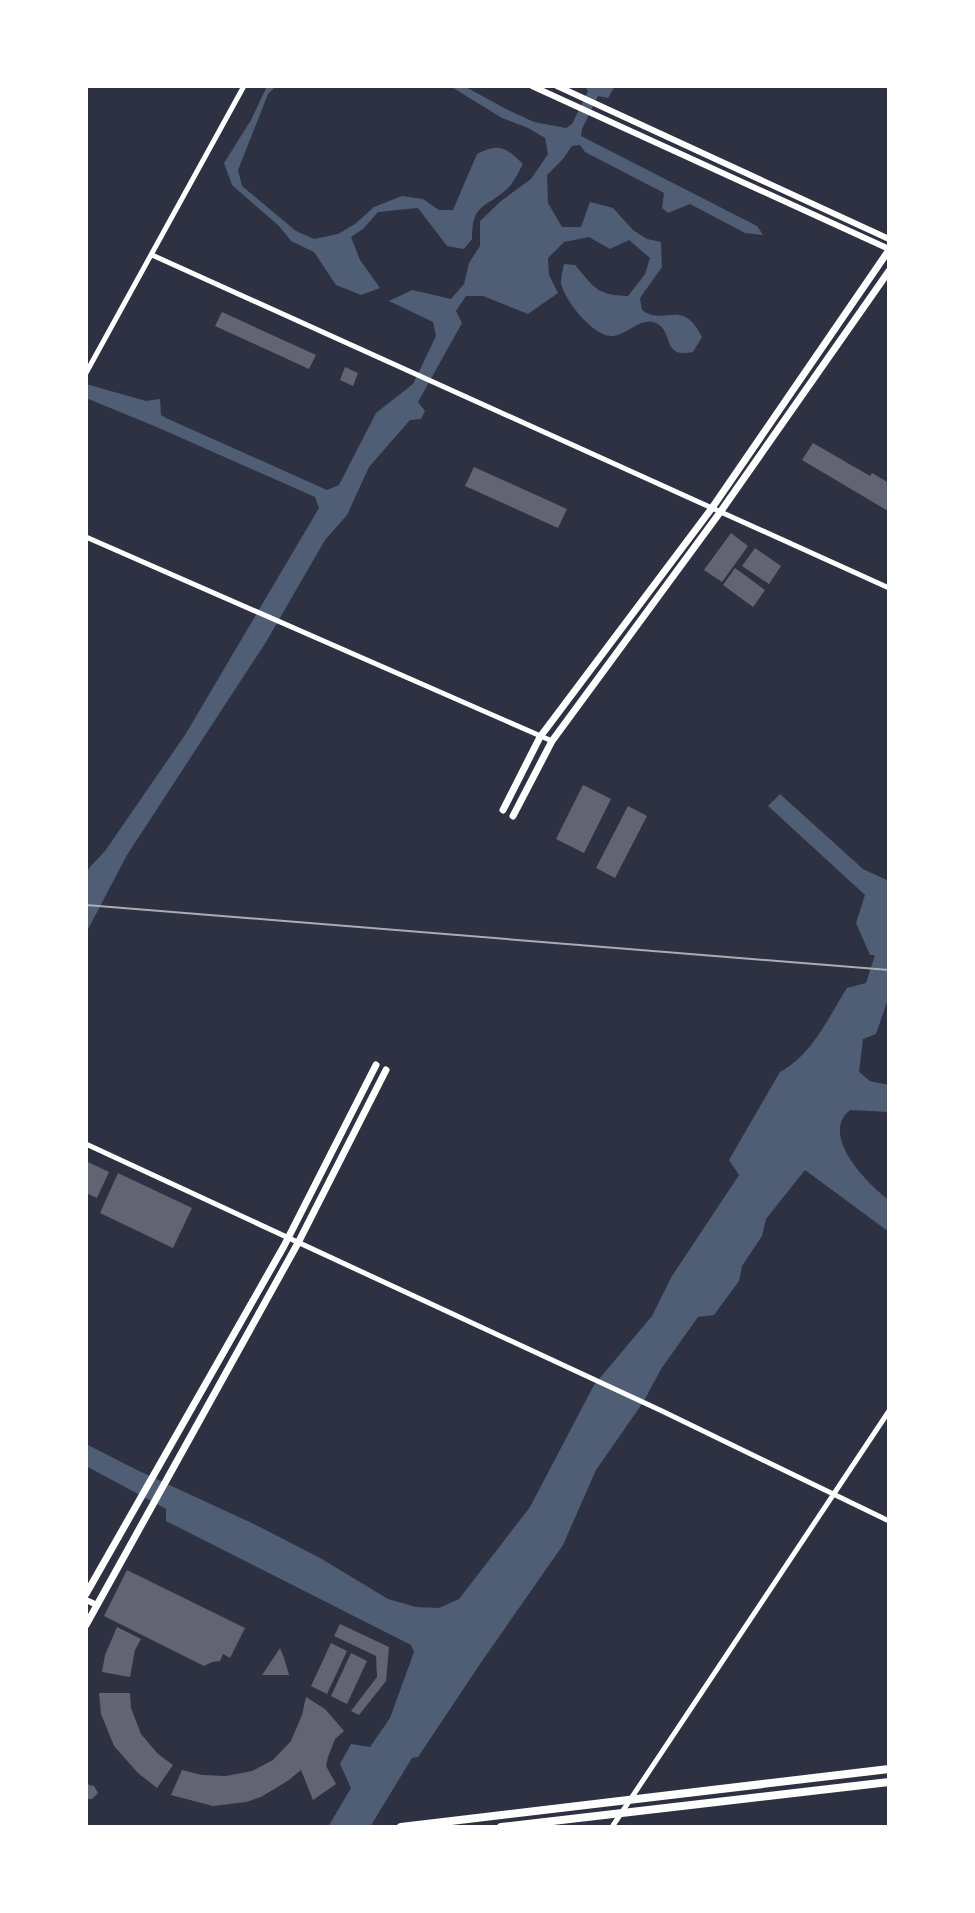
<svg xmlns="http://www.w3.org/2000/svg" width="975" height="1913" viewBox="0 0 975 1913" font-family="Inter,sans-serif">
	<rect width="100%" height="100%" fill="#2d3142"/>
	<path fill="#4f5d75" d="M267,86H276L268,94L238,170L242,186L296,231L314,239L338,234L355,224L374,207L402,196L423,199L439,210H453L477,154C499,143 506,147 523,164C519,171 515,180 510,186C488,209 472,200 472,239L464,249L447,246L418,208L378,212L363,229L351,237L360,260L380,288L361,295L336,285L314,252L291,241L279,226L232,185L224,163L251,120Z
		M450,86H464L506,109L534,122L566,128L572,124L588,91L585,86H615L608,98L598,96L582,129L581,136L757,226L763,235L745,233L690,204L668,213L662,208L664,193L585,152L580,145L572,146L562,160L547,175L548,203L562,227H581L590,202L613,208L633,230L647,239L661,242L662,267L640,298L642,310C665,327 682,297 702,337L693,352C662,358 674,335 658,324C643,314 625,337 611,336C592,335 564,300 561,283C561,277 563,269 564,264L575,265C595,288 596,295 628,296L645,274L650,258L629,240L610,249L589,237L564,242L548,258L549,275L558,293L528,314L483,296H466L456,311L462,323L418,402L425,411L421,419L410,420L369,467L347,515L325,540L266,642L127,855L86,933V875L89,868L105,851L185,735L319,508L315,497L159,428L86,398V384L146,401L160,399L161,415L166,418L327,490L339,485L376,413L413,384L436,336L433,322L389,301L412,290L451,299L464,284L469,263L480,246V221L501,201L531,179L548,154L545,138L528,128L502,118Z
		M780,794L863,869L889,881V996L876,1034L863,1039L859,1072L870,1081L889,1085V1112L850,1110C819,1135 867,1184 889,1200V1232L805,1170L766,1219L762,1236L742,1266L739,1281L714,1315L698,1317L661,1369L644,1401L596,1470L563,1545L480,1664L418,1757L412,1758L370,1827H328L351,1788L340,1764L351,1744L370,1747L390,1718L414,1652L411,1645L166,1521V1509L86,1466V1444L137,1470L258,1526L320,1558L388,1599L416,1607L439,1608L459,1599L530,1507L594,1385L652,1316L672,1276L739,1175L729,1160L780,1072C812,1055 828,1018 847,988L866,983L875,955H870L856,923L865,895L768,806Z"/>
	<path fill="#626471" d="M222,312L316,355L309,369L215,326Z
		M345,367L358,373L353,386L340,380Z
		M813,443L870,476L872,473L889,483L888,511L802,460Z
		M474,467L567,509L558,528L465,486Z
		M731,533L748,546L722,582L704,570Z
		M755,548L781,566L769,584L742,566Z
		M735,568L765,590L753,607L723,585Z
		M583,785L611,799L584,853L556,839Z
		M628,806L647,816L615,878L596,868Z
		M86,1161L109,1172L97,1198L86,1193Z
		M118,1173L192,1208L173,1248L100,1213Z
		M127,1570L245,1628L230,1658L223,1654L220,1661L212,1662L204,1666L104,1616Z
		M340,1624L389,1647L386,1681L359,1715L351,1711L377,1677L376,1656L334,1636Z
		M117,1627L141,1639L135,1650L130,1677L102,1672L105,1655Z
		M331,1643L347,1651L327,1694L311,1686Z
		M280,1648L284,1658L289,1675H262Z
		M351,1653L367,1661L347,1704L331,1696Z
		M99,1693H130L131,1708L141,1734L158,1754L173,1765L157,1788L138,1773L114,1746L101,1714Z
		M306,1697L325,1709L344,1731L335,1739L328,1757L326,1766L336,1784L313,1800L301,1770L289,1780L261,1797L246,1802L213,1806L171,1795L182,1770L202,1775L226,1776L252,1771L273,1760L291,1741L302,1715Z
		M86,1781L89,1785L94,1786L98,1793L92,1799H86Z"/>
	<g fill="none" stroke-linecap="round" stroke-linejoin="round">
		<path stroke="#fff" stroke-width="5" d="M152,255L889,588
			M86,373L244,86
			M86,537L552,741
			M86,1144L662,1411L889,1521
			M612,1827L889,1411"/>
		<path stroke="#fff" stroke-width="6" d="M532,86L889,249
			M557,86L889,239
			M86,1600L97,1605"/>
		<path stroke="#fff" stroke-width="7" d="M503,810L540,737L712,508L889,250
			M513,816L552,741L721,511L889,271
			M86,1594L284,1246L376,1065
			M86,1625L298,1243L386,1070"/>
		<path stroke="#fff" stroke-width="8" d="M401,1827L889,1769
			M501,1827L889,1782"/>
		<path stroke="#abadb3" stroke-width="2" d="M86,905L889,970"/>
	</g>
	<rect width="975" height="1913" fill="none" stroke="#ffffff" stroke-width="176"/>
</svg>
